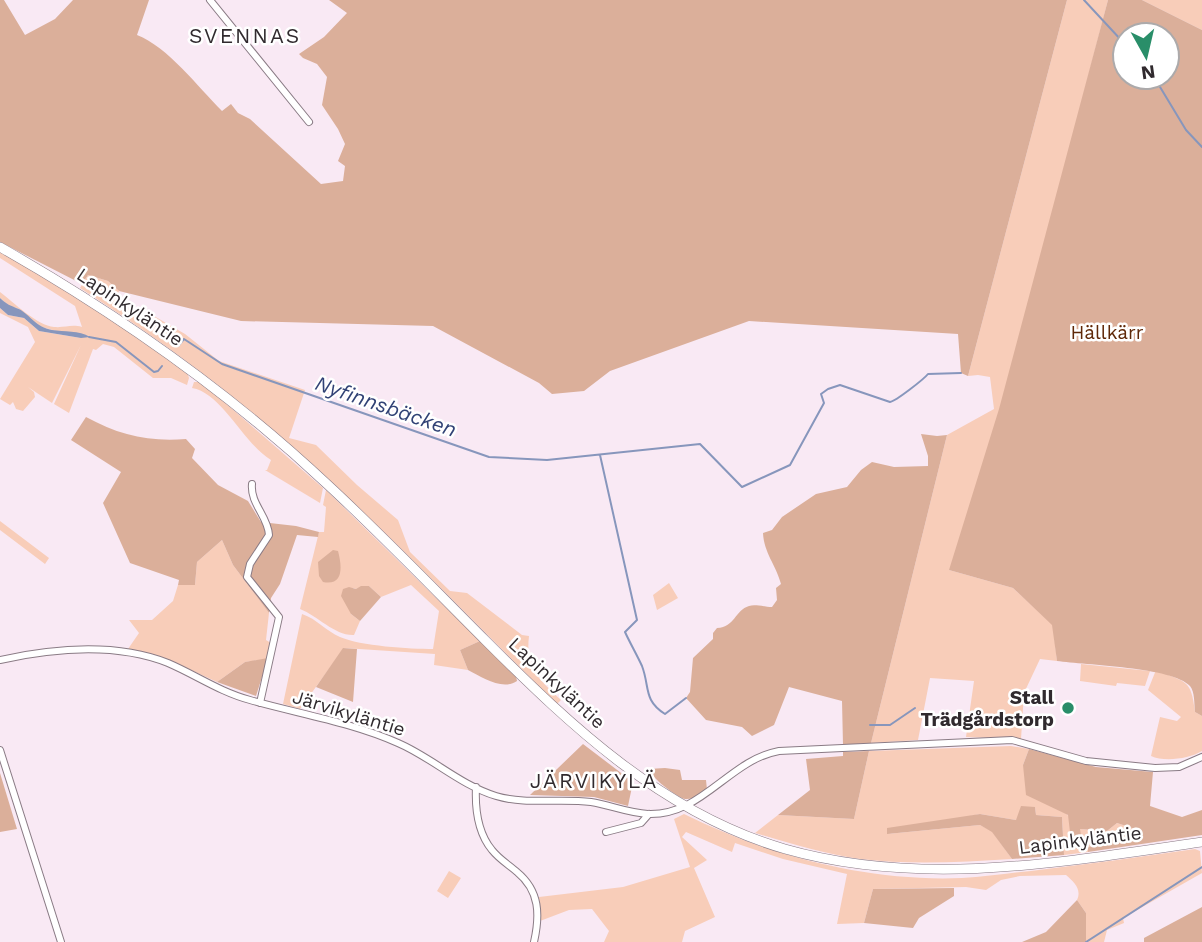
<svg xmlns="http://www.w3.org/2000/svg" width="1202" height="942" viewBox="0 0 1202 942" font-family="'Work Sans',sans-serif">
	<rect width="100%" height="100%" fill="#f9e9f4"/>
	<path fill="#f8cdb9" d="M1067,0H1108L1039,266L1202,216L949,570L1013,588L1053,625L1057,661L1040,659L1024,693L1021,739L966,737L974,681L930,678L918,740L871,743L947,435L994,409L990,377L978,375L968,376Z
		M1142,0H1202V30Z
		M0,251L108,317L187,372L189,378L187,385L171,378H153L114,347L103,344L96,350L93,349L69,413L54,404L81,345L52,403L28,387L34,392L35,397L23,411L16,409L13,402L10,405L0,399L35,342L28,327L0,313V308L8,315L24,318L39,331L81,338L38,326L19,309L9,306L0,298V292C13,302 38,326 54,327C65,328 71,324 82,327L75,306L0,258Z
		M88,275L108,281L119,291L117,305L154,316L185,334L219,361L305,390L289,438L316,445L357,485L398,520L410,552L450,591L467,593L522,635L529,636C525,669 540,680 561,700L557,704C474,623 395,539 309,462C238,397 161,340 80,288Z
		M194,382H199L215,394L323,488L320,503L265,470H267L271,460C243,443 222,393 192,388Z
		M326,490L480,641L460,650L468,670L434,665L435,654L344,648L300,709L283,704L302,614C317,619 326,631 340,637C360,646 410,649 433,649L439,611L411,585L381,597L369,586L356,589L353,588L351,614L360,621L354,635C335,636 318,616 300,609L319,532H324L326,507L323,505Z
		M0,521L49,558L45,564L0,530Z
		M222,540L233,565L269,613L266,640L271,643L268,659L245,662L217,682L167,659L128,649L139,633L129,620H152L173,601L178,585H195L197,562Z
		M669,583L678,598L657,610L653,595Z
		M1081,664L1150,671L1145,686L1117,683L1116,686L1080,681Z
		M1156,670C1186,683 1191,678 1195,712L1202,716V751C1189,759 1164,762 1151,756L1160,717L1177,721L1181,717L1148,690Z
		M1011,746L1029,749L1023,765L1080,829L1107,831L1117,823L1135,829L1134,833L1088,847V852L1064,855L1062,817L1036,815L1035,807L1016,820L980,814L887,834L980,825L992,831L1012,859C962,862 910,865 860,859C824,854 789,843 755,833L778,815L854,819L869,751Z
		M684,814C769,856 867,882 962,878C985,877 1008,873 1031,871C1086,864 1141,857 1195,849L1200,851L1202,873L1123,918L1124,923L1107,930L1104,942H1086V913L1077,900C1082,889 1074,882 1066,875L1020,876L1001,880L986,890L966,887L873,889L864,923L837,924L847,874L783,859L735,843L732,852L686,832L682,837L707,860L694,868L715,917L685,931L682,942H604L609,931L592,909L569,910L540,921L539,897L623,887L690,867L674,819Z
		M449,871L461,878L448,898L437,891Z"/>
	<path fill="#dbaf9a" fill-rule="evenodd" d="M0,0H4L25,35L55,19L73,0H149L137,35C168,47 198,87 222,111L231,104L238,113L250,119L321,184L343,181L345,166L338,161L345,144L338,129L322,105L327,77L317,64L303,58L299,54L324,37L347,13L329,0H1067L968,376L961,373L958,334L749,321L610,371L584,391L552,394L539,383L433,326L241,321L119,291L108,281L88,275L82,284L0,242Z
		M1108,0H1142L1202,30V716L1195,712C1194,704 1195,692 1190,686C1173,667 1085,665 1057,661L1052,625L1013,588L949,570L999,409ZM1167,35V77H1125V35Z
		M86,417C119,435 148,442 186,439L195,449L192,458L218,485L248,501L261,522L296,526L319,532L318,537L297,535L280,584L271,598L269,613L233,565L222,540L197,562L195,585H178L179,580L130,563L103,503L121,472L71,440Z
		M921,434L937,436L947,435L871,743L843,745L842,701L789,687L774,725L752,736L742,727L706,720L686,698L690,692L693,658L713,639V633L717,628C735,627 735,610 749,606C755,604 765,607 772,607L777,600L776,588L781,584C776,565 764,553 763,533L772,530L782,517L816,494L847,487L861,470L872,462L894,467L928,466V456Z
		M333,550L338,551C342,566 344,586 323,582L319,576L318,562Z
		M361,586H369L381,597L360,621L351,614L341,596L343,589L349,587L356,589Z
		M480,641L516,676L517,681C502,691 482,677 468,670L460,650Z
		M343,648L357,649L353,702L316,687Z
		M268,658L256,696L217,682L245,662Z
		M583,744L633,782L628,806L594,797L530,795Z
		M1029,749L1096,767L1153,772L1150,806L1182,817L1202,810V835L1088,852V847L1134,833L1135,829L1117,823L1107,831L1080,829L1083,848L1072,849L1068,815L1026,795L1023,765Z
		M869,751L854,819L778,815L810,790L806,759L843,756V752Z
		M665,768L680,770L682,780H706L707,790C701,794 693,800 685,799C676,797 651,777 648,769Z
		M0,773L17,829L0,832Z
		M1021,806L1035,807L1036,815L1062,817L1064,855L1012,859L992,832L980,825L887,834V828L980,814L1016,820Z
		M954,888V896L919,918L913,928L864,923L873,889Z
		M1077,900L1086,913V942H1022L1046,932Z
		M1202,907V942H1144V938Z"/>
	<path fill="#8796bc" d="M0,298C6,304 11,306 19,309C31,316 36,327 52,330C64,332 79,330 90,337L81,338L39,331L24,318L8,315L0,308Z"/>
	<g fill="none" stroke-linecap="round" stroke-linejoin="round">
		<path stroke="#8796bc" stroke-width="2" d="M1084,0L1122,41
			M1154,77L1186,130L1202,147
			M89,337L116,342L154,372L158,371L162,366
			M178,346L184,339L222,364L489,457L547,460L700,444L742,487L790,465L824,403L821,394L828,389L840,385L890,402C896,401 924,379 928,374L961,373
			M600,455L637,620L625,632C630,643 637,655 642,666C650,687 643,700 665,714L686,698
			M870,725H890L915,708
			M1086,942L1202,867"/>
		<defs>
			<path id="minor" d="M210,0L309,122
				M252,484C250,504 268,516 269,535L250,564L247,577L279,617L260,703
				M0,660C54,648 115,642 168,663C196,675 220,692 250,700C299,714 351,722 398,743C431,757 460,785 496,796C526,805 559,798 591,802C610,805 628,813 648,814C702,816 729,760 779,751L1012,740L1086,761L1155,768L1179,767L1202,757
				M0,750L61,942
				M476,787C475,808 478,833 492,850C499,859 509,865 517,872C540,891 540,915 534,942
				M606,832L641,823L649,814"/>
			<path id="secondary" d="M0,247C118,314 229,392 328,485C382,535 433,588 485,640C572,727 664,814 785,849C922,888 1064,862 1202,842"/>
		</defs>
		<use href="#minor" stroke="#8a7b85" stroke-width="8"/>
		<use href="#secondary" stroke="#8a7b85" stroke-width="10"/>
		<use href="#minor" stroke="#fff" stroke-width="6"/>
		<use href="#secondary" stroke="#fff" stroke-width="9"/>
	</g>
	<circle fill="#298e69" stroke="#fff" stroke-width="2.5" cx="1068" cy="708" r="7"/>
	<g text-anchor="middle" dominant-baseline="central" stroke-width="5" stroke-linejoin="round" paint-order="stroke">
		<g font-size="19" fill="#302a2e" stroke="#fff">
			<text transform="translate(130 307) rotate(34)">Lapinkyläntie</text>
			<text transform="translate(557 683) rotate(43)">Lapinkyläntie</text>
			<text transform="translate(349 713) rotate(17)">Järvikyläntie</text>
			<text transform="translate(1080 840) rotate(-7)">Lapinkyläntie</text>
		</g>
		<g font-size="19" fill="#5f2808" stroke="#fff">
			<text x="1107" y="332">Hällkärr</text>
		</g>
		<g font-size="19" font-weight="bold" fill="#302a2e" stroke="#fff" text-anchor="end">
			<text x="1054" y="697">Stall<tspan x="1054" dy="22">Trädgårdstorp</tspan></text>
		</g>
		<g font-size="21" letter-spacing="2" fill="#302a2e" stroke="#fff">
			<text x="245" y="35">SVENNAS</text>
			<text x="594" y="780">JÄRVIKYLÄ</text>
		</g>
		<g font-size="21" font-style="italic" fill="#314275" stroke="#fff">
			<text transform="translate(386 406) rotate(19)">Nyfinnsbäcken</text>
		</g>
	</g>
	<g transform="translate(1146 56) rotate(172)"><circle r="33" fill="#ffffff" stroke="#acaaab" stroke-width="2"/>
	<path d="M0-5L12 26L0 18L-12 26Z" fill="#298e69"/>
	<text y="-10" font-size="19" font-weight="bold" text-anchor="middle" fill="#302a2e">N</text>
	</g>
</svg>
